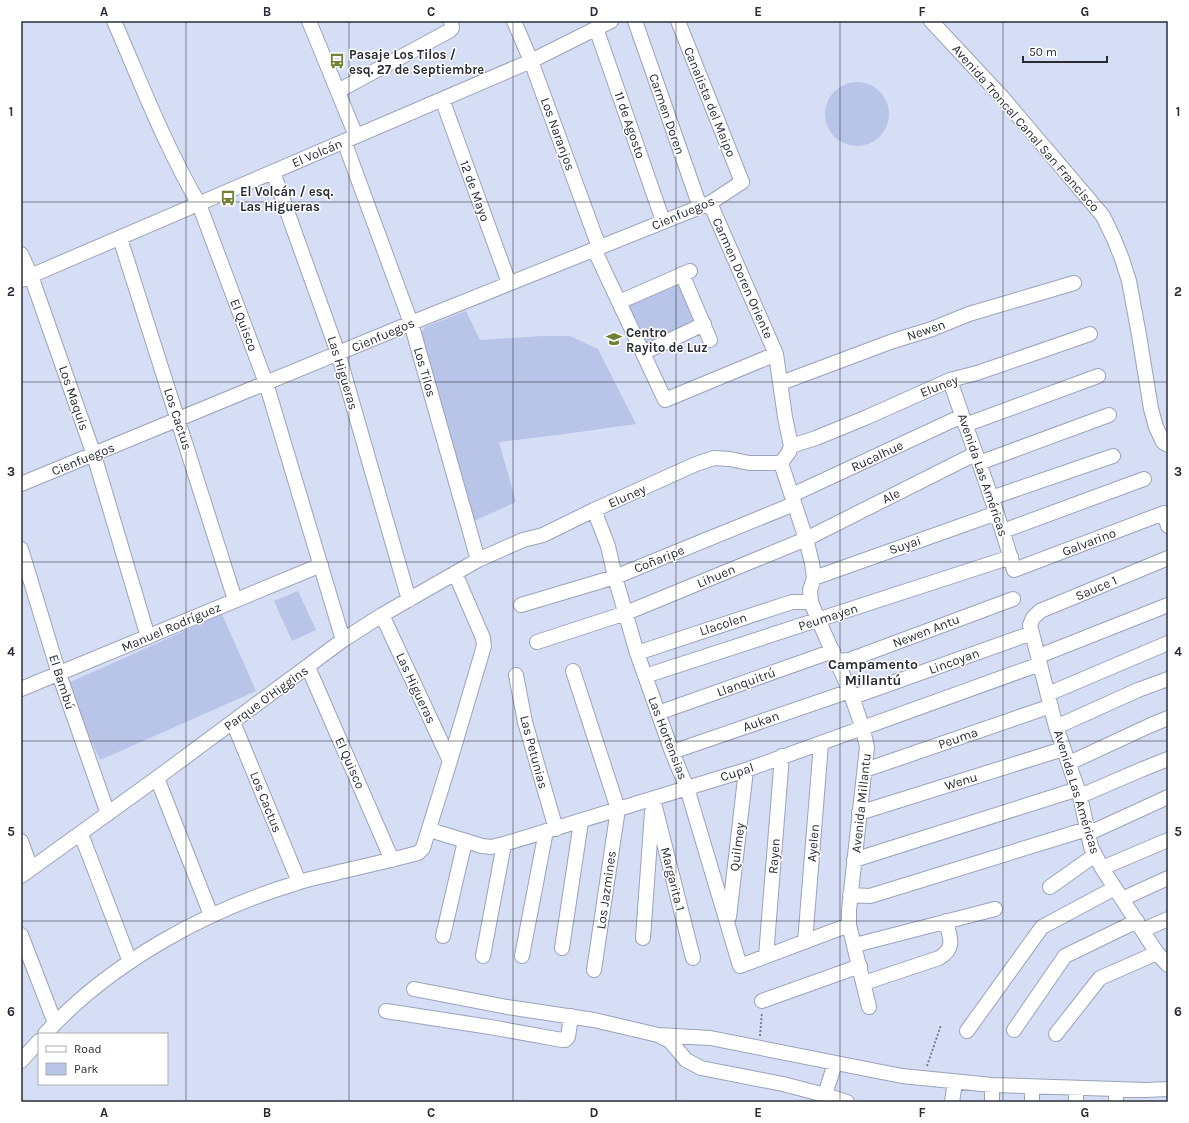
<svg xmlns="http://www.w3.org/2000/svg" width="1189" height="1123" viewBox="0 0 1189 1123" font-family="Karla,sans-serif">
	<rect width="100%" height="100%" fill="#d6def6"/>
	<path fill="#b8c4e8" d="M825 114a32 32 0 1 1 64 0a32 32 0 1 1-64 0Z
		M679,282L697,322L648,345L627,305Z
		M466,311L480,340L542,336H570L598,349L636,424L565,434L499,442L516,502L474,521L421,334L425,327Z
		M298,591L316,630L292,641L274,601Z
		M222,614L256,691L100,760L66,684Z"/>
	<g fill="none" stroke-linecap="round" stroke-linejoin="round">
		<defs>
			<path id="minor" d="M114,21C141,83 165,146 199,204L266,383L343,640
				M309,21L356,136
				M514,21L531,61L599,247
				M635,21L700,207
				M931,21L1002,97L1103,216L1114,239L1122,259L1129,281L1139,335L1151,409L1156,427L1163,442L1168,445
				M596,28L663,221
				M338,91L449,31L452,28L451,21
				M442,99L509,283
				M344,141L411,323L478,560
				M273,172L338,353L409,600
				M710,203L776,354L785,417L791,446L789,452L781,463L806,539L812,563L814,578L810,590L811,602C830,650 856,695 867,747L849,910V925L869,1007
				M120,238L235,600
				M594,249L665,400L776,354
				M21,254L31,276L94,455L148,637
				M682,274L710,340
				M21,280L531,61L611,21
				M619,302L690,271
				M643,353L704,324
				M950,380C971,444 997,506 1014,570L1164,513L1168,526
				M781,383L893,341L932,329L969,314L1074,283
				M965,425L1098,376
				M791,446L816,438L865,418L950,380L977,373L1090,334
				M979,463L1109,415
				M21,484L411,323L710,203L742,182L678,21
				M792,495L962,416
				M991,498L1113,456
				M594,510L608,546L615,577L637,653L672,752L687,788L740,966L849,925
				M1003,531L1144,479
				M21,549L59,674L108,814
				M1168,558L1040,611L1033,618L1030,625L1056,727L1080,796L1091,847L1102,868L1122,899L1157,953L1168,965
				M814,578L997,513
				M521,605L615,577L794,504
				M382,615L450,761
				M537,642L626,613L806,539L975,454
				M637,653L792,602H811
				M1039,656L1168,605
				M838,661L849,660L1013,599
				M308,667L392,860
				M573,671L618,809L594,970
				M516,675L525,722L556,829
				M645,676L1011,557
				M21,689L321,565
				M1048,694L1168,643
				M853,697L1032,633
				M658,713L833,651
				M233,722L299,882
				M1056,727L1138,690L1168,679
				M672,752L850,691
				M1069,763L1151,725L1168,718
				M865,770L1051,706
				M157,778L211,915
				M1080,796L1143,769L1168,759
				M653,799L693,958
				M859,813L1063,749
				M430,830L482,846L491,847L504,844L746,770L1040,664
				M81,834L130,962
				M21,841L31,869
				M854,860L1078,789
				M1102,868L1168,840
				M21,876L157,778L343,640L382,615L478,560L523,540L543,535L594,510L696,464L714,458L730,459L749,463H781
				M1050,887L1095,855
				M850,895L870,896L1087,829L1096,830L1168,797
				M1122,899L1168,878
				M729,917L746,770
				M1143,930L1168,919
				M21,935L55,1023
				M443,936L465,841
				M643,938L652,812
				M805,942L821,744
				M855,945L995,909
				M562,948L581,822
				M483,956L504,844
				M522,956L546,831
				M766,956L782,756
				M864,983L939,958C956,948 950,938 946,921
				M414,989L507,1007L594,1020L658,1035L670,1041L686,1060L701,1068L783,1084L825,1095L847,1102
				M762,1001L860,966
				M386,1011L490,1027L562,1040H565L568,1037L571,1016
				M1014,1030L1065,956L1137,921
				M967,1031L1042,927L1115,888
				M45,1034C110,963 206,910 297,883C311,878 325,876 339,872C365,866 392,860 418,853L423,848L450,761L484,646L483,638L455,573
				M1056,1034L1100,978L1157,953
				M658,1035L710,1038L902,1076L992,1085L1146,1090L1168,1089
				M21,1061L39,1041
				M992,1085V1102
				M1032,1087V1102
				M1076,1088V1102
				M825,1095L835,1063
				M952,1102L955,1082
				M1116,1102V1089"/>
		</defs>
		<use href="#minor" stroke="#9ba3ba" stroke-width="16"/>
		<path stroke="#797e8e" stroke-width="2" stroke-dasharray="2 2" stroke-linecap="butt" d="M760,1036L762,1012
			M927,1066L941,1025"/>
		<use href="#minor" stroke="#fff" stroke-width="14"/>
	</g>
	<path fill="none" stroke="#292c35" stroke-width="1" stroke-opacity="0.55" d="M186,21V1102M349,21V1102M513,21V1102M676,21V1102M840,21V1102M1003,21V1102M21,202H1168M21,382H1168M21,562H1168M21,741H1168M21,921H1168"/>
	<defs>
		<symbol id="bus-bare" viewBox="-9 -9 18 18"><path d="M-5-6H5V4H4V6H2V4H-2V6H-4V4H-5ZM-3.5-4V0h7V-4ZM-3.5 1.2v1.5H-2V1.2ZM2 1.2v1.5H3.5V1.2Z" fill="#718232" stroke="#fff" stroke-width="2.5" paint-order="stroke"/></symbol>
		<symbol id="school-bare" viewBox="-9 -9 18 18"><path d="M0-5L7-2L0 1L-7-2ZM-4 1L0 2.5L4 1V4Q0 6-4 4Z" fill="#718232" stroke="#fff" stroke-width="2.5" paint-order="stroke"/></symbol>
	</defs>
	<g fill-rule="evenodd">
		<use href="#bus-bare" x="326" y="50" width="22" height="22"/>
		<use href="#bus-bare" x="217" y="187" width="22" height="22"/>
		<use href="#school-bare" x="603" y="328" width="22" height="22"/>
	</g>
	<g text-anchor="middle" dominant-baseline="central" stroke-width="3" stroke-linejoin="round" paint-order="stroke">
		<g font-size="13" font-weight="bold" fill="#292c35" stroke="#fff" text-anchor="start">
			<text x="349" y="54">Pasaje Los Tilos /<tspan x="349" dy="15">esq. 27 de Septiembre</tspan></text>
			<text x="240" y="191">El Volcán / esq.<tspan x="240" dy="15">Las Higueras</tspan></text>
			<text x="626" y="332">Centro<tspan x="626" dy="15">Rayito de Luz</tspan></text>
		</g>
		<g font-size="13" fill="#292c35" stroke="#fff">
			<text transform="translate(710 102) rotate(68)">Canalista del Maipo</text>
			<text transform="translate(667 114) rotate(71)">Carmen Doren</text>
			<text transform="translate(630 125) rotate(71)">11 de Agosto</text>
			<text transform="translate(1026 128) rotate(49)">Avenida Troncal Canal San Francisco</text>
			<text transform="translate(558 134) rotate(70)">Los Naranjos</text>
			<text transform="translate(317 153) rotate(-23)">El Volcán</text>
			<text transform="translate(475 191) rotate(70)">12 de Mayo</text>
			<text transform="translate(683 213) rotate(-23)">Cienfuegos</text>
			<text transform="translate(743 278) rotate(66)">Carmen Doren Oriente</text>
			<text transform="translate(244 325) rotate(69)">El Quisco</text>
			<text transform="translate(926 330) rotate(-19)">Newen</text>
			<text transform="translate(383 335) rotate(-23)">Cienfuegos</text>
			<text transform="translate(425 372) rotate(74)">Los Tilos</text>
			<text transform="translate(343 373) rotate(73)">Las Higueras</text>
			<text transform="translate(939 386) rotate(-21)">Eluney</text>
			<text transform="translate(74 398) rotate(71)">Los Maquis</text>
			<text transform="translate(178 419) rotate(72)">Los Cactus</text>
			<text transform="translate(877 456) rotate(-25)">Rucalhue</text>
			<text transform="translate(83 459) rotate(-22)">Cienfuegos</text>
			<text transform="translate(983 475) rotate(71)">Avenida Las Américas</text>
			<text transform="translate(627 496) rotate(-24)">Eluney</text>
			<text transform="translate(891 496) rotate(-27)">Ale</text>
			<text transform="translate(1089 542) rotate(-21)">Galvarino</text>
			<text transform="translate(905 545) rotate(-19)">Suyai</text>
			<text transform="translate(659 559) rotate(-22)">Coñaripe</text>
			<text transform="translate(716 576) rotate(-23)">Lihuen</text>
			<text transform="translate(1096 588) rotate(-23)">Sauce 1</text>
			<text transform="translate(828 617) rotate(-18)">Peumayen</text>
			<text transform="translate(723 624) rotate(-18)">Llacolen</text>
			<text transform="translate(171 627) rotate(-23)">Manuel Rodríguez</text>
			<text transform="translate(926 631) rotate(-21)">Newen Antu</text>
			<text transform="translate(954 661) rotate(-20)">Lincoyan</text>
			<text transform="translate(62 682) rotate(72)">El Bambú</text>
			<text transform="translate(746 682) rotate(-20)">Llanquitrú</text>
			<text transform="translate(416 688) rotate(65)">Las Higueras</text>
			<text transform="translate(266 698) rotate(-36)">Parque O'Higgins</text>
			<text transform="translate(761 721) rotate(-19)">Aukan</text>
			<text transform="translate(668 738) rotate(69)">Las Hortensias</text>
			<text transform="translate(958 738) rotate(-19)">Peuma</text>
			<text transform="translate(534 752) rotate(75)">Las Petunias</text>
			<text transform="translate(350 763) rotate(66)">El Quisco</text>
			<text transform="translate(737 772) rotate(-18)">Cupal</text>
			<text transform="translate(961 781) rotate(-17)">Wenu</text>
			<text transform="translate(1077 792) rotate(73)">Avenida Las Américas</text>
			<text transform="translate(266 802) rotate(68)">Los Cactus</text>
			<text transform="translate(861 803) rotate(-84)">Avenida Millantu</text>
			<text transform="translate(813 843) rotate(-85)">Ayelen</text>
			<text transform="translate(737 847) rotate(-83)">Quilmey</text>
			<text transform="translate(774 856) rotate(-85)">Rayen</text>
			<text transform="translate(673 879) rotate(76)">Margarita 1</text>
			<text transform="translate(606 890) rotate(-82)">Los Jazmines</text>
		</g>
		<g font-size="14" font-weight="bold" fill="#292c35" stroke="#fff">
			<text x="873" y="664">Campamento<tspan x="873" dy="16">Millantú</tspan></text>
		</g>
	</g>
	<rect width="1189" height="1123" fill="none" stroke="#ffffff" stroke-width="44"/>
	<rect x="38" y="1033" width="130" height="52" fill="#ffffff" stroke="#a9abae"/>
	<rect x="46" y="1046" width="20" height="6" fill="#ffffff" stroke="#a9abae"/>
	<text x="74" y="1053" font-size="12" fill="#292c35">Road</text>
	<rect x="46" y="1063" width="20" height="12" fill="#b8c4e8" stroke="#a9abae"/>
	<text x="74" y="1073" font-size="12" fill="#292c35">Park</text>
	<path d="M1023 56v6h84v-6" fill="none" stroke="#292c35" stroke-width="2"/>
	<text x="1029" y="56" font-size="12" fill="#292c35" stroke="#ffffff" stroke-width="3" paint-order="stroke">50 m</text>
	<rect x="22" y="22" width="1145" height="1079" fill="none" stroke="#292c35" stroke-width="1.5"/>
	<g font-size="13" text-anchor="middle" font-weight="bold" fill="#292c35">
		<text x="104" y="16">A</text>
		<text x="267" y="16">B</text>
		<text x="431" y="16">C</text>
		<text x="594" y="16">D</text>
		<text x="758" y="16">E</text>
		<text x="922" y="16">F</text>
		<text x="1085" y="16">G</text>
		<text x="11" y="116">1</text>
		<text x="1178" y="116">1</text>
		<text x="11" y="296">2</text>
		<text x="1178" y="296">2</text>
		<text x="11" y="476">3</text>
		<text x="1178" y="476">3</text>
		<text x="11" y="656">4</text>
		<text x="1178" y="656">4</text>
		<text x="11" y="836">5</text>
		<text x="1178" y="836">5</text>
		<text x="11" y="1016">6</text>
		<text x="1178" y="1016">6</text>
		<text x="104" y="1117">A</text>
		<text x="267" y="1117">B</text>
		<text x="431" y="1117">C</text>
		<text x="594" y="1117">D</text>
		<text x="758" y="1117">E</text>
		<text x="922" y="1117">F</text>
		<text x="1085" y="1117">G</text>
	</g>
</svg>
